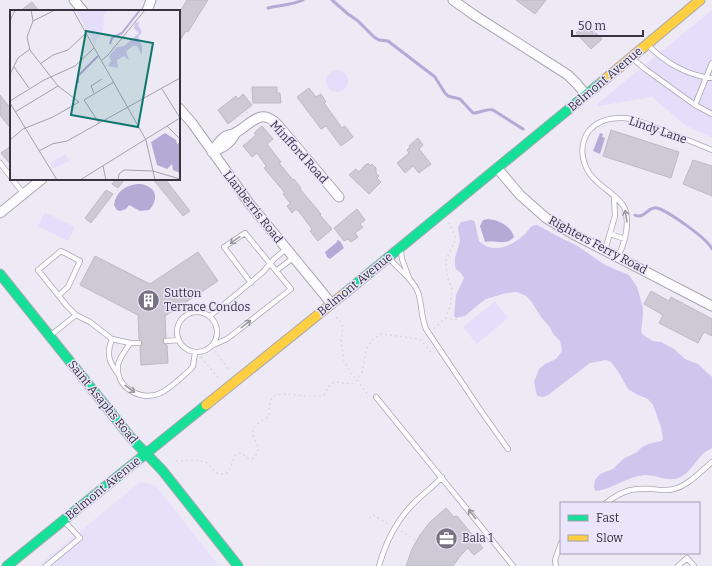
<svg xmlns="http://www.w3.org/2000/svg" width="712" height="566" viewBox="0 0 712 566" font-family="Bitter,serif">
	<rect width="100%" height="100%" fill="#edeaf6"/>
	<path fill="#e6e1f9" d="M140,482L155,485L219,566H38Z"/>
	<path fill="#e5defa" d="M712,10V138L685,125L652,97L599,106L597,104Z
		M326 81a11 11 0 1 1 22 0a11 11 0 1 1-22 0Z
		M45,212L75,227L68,241L38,226Z
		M495,301L508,318L477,344L463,327Z"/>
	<path fill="#cfc5ed" d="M471,220L474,221L475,223L479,241C493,255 512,246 525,234C529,230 530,225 537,225L565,240L576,245L605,265L629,275L637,287L643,308V315L641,332L643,335L653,341L661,342L674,349L685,359L698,364L712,377V448C709,450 704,452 702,455C694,463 691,471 681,477C669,483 657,475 645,475C627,476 612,490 595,491L594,486L595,480L600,474L613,469L623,459L637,452L642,447L648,444L661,441L663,439L661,427L653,405L648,399L638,395L628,389L618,371L611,362L606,360L590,363L548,395L543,397L537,396L534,382L539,369L545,364L556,359L562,351L560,341L554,335L549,326L541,317L531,301L526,296L517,292L506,293L486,299L479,304L465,316L456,318L454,316L456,295L464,278L461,273L456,269L455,266V258L460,241L458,227L461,222Z"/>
	<path fill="#b5a9d6" d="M600,133L603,134L602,137L605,138L600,154L593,151Z
		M137,184C140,184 144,184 147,186C159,191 156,203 149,210L140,211L129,205L126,209L120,211L117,210L114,205C116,192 124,186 137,184Z
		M488,219C499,220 511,226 514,237C505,247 495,239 485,242L480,226L483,220Z
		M338,240L340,241L344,248L330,259L327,257L325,252L336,243Z"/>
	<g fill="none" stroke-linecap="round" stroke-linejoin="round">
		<path stroke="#b5a9d6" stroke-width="3" d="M332,0L348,14L358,21L374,37L379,40L388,41L435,77L445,93L448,96L460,99L473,113C480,113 487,108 493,110L523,129
			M268,8C280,5 293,5 303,0
			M635,215C644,220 648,206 657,208C668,211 708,239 712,249"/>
	</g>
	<path fill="#cdcad6" stroke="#bdbac6" d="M187,0H208L188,32L186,31L179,42V13Z
		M516,0H546L535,14Z
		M32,2L39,11H20Z
		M585,25L592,32L594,31L602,39L591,49L576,33Z
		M252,87H277V93H280L281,103H253Z
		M309,88L316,97L321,94L326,102L324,103L342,128L345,126L353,137L341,146L326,126L321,129L297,97Z
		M243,94L252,105L228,124L218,110L236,96L238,99Z
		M0,95L11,109V129L0,115Z
		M262,126L273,139L267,144L281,162L279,163L293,180L294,179L301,188L300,189L321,214L320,215L332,229L318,241L310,231L312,229L300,213L296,209L292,213L287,206L290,203L283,194L285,193L264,168L266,166L257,153L252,157L243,146L256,135L254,133Z
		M611,130L679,152L671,178L603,156Z
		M418,138L423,145L419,149L431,164L419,173L413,166L405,173L397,163L409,153L407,150L410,147L409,146Z
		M11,146V165L1,153Z
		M693,160L712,166V196L683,184Z
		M368,163L371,166L372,164L376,168V173L379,176L377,178L381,182L369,194L349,175L356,169L359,172L366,164L367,165Z
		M116,179H125L118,188L112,184Z
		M153,179H165L190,211L183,216Z
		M106,190L113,194L91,223L85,218Z
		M357,209L365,220L360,224L363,227L355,233L358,237L351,242L348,239L344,241L334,228Z
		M198,252L218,281L165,316L166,337L164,338L162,341L163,343L167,345L168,363L141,365L140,347L142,345L143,343L139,339L138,315L80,285L95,256L150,284Z
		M651,291L669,301L671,297L712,319V336L704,332L698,343L659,323L663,315L644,304Z
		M446,508L454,517L457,516L483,548L474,555L468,548L461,555L453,566H406L412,549L420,535L430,522Z"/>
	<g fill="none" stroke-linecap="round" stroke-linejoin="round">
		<defs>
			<path id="lane" d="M648,45C664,62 688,76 712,78
				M632,58L645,69L695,105L712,114
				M695,105L712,63
				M0,163L11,177
				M12,179L24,194
				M610,234L625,239
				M605,250L615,216L614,197
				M401,251L402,259L409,278
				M618,257C625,242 630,225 625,209C619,194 593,185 586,167C581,156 581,143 588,132C596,122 608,118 620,118C633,117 649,125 661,130C678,136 695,143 712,150
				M389,258C398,269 413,279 418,292C422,304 421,317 426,329L481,411L508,449
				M276,271L293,258
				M59,295L68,287L80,261L61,251L38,270L67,306L76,315
				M177 332a20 20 0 1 1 40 0a20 20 0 1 1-40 0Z
				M210,316L263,272L274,259L286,249
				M51,335L76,315L90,322L112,339L130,343H139
				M112,339C106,354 109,362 118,374
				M166,341L179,340
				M130,343C126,350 119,358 118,365C115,387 140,401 158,394C170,390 180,378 190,370L193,366L195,353
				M213,345L227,339L291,289L245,233L224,247L251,283
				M376,397L513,566
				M606,503C623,490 632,488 652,489C660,490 667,491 674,489C689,485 701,471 712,462
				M46,566L80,538L65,522
				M379,566C386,541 397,519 416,501C424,493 434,486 442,477
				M556,566L555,560L561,543
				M678,566L687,558L694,566"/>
			<path id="street" d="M74,0L83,11
				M453,0L474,15L568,75L577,84L586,95
				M147,11L151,0
				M179,108L192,123L249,203L331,303
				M212,152C216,146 220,139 226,136C229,134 233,135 235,133C251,125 260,106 278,125L339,197
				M212,152C222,148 230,144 235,134
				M497,168L520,195L546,218L573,234L712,306
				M0,213L42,179"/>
			<path id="fast" d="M0,274L132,439L162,470L238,566
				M345,293L603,81
				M7,566L206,405"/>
			<path id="slow" d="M603,81L700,0
				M206,405L345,293"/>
		</defs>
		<use href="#lane" stroke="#aaa7b2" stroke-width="6"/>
		<use href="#street" stroke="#aaa7b2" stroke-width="11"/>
		<use href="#fast" stroke="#aaa7b2" stroke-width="11"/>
		<use href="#slow" stroke="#aaa7b2" stroke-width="11"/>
		<path stroke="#dad9dd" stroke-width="1.5" stroke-dasharray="2 3" stroke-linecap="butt" d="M242,116L249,111
			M336,317L342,324L343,328L341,342L344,361L352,375L357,380L368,395L367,397
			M445,318L460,320
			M434,329L445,318L450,307L452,289L447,276L446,265V260L455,241V236L449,223
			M215,351L229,370
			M201,357L219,379
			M176,461L195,460L206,462C213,469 216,477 227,473L229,471L235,455L241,453L249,459H252C268,447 246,437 255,426C259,422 265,419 269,416C269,411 269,402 272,398C278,389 311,400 324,395L330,385L334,382L351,384L357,380L362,373L366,350L372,340L381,334L414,338L421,340L431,352
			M369,518L373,515L390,525
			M401,531L417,541"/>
		<use href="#lane" stroke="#fcfcfe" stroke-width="4.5"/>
		<use href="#street" stroke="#fcfcfe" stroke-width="9"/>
		<use href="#fast" stroke="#16e098" stroke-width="9"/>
		<use href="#slow" stroke="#ffcf43" stroke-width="9"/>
	</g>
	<defs><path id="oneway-shaft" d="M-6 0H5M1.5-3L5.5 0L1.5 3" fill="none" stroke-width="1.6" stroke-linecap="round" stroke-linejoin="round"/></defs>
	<g stroke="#9a98a0">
		<use href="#oneway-shaft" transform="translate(626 216) rotate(-100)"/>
		<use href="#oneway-shaft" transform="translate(235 240) rotate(145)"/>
		<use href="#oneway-shaft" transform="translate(246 324) rotate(-38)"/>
		<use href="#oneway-shaft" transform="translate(130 389) rotate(37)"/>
		<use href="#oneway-shaft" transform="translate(472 514) rotate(-129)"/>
	</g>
	<defs>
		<symbol id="building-disc" viewBox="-11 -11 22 22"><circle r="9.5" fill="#777380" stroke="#eae5fb"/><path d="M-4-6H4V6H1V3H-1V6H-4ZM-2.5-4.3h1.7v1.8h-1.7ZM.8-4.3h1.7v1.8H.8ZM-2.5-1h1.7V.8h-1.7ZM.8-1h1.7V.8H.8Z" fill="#fff"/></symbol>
		<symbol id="office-disc" viewBox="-11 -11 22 22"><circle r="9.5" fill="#777380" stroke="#eae5fb"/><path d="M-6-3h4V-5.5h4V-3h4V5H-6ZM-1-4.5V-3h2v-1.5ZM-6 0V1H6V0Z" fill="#fff"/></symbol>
	</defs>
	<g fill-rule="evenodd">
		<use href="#building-disc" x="136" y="288" width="25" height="25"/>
		<use href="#office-disc" x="434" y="526" width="25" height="25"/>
	</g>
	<g text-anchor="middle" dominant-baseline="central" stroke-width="3" stroke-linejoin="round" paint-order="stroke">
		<g font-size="12" fill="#373341" stroke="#eae5fb">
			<text transform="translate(605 79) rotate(-40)">Belmont Avenue</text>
			<text transform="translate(658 130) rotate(19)">Lindy Lane</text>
			<text transform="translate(299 152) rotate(48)">Minfford Road</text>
			<text transform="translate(253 207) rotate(52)">Llanberris Road</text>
			<text transform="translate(598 245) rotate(28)">Righters Ferry Road</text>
			<text transform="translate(355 284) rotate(-39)">Belmont Avenue</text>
			<text transform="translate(103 402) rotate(51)">Saint Asaphs Road</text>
			<text transform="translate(103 488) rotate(-39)">Belmont Avenue</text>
		</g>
		<g font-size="12" fill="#373341" stroke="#eae5fb" text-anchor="start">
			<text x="164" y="293">Sutton<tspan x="164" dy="14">Terrace Condos</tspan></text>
			<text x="462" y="538">Bala 1</text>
		</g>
	</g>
	<g transform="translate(10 10)">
		<rect width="170" height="170" fill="#edeaf6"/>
		<path d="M66,0H98L94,4L93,22L86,30V36ZM55,144L60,151L42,159L40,154L43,151Z" fill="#e5defa"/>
		<path d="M130,12L128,15L132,22L128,27L132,35V45L127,36H123L116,41L119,50L114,46L107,50L108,58L98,56L101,51L99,46L107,37L114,36L129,23L124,18L125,13Z" fill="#cfc5ed"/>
		<path d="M155,123L166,130L167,134L170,133V163L163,160L162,154L157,159L147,155L141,132Z" fill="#b5a9d6"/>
		<path fill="none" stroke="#b5a9d6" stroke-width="2" d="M100,34L102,28L112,23L130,0M68,73V66L88,46"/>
		<path fill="none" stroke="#a4a1ae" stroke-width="1" d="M63,0L136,130L145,170M0,11L5,0M23,11L45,0M92,50L98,45L135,0M30,54L43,45L58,40L76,23M4,57L19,78M0,64L8,48L20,39M152,79L170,108M84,83L81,76L92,69M0,91L34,70L65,56L84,38M0,93L47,170M5,102L48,76M89,113L74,90L104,72M157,116L170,129M0,130L13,119L43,107L69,92L48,76L20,40L17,27L23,11L21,0M29,141L42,134L57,131L170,68M93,156L96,170M143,161L170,169M70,170L170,108M108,170L109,164L114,160L143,161"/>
		<path fill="#0f766e" fill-opacity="0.15" stroke="#0f766e" stroke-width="2" d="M76,21L143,33L128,117L61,105Z"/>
		<rect width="170" height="170" fill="none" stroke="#373341" stroke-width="2"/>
	</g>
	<rect x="560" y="502" width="140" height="52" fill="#eae5fb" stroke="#a29eb1"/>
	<rect x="568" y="515" width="20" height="6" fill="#16e098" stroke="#a29eb1"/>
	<text x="596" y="522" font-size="12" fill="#373341">Fast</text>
	<rect x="568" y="535" width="20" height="6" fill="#ffcf43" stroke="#a29eb1"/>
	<text x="596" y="542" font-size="12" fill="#373341">Slow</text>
	<path d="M572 30v6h71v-6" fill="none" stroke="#373341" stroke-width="2"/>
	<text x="578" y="30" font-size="12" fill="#373341" stroke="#eae5fb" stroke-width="3" paint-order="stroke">50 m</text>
</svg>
